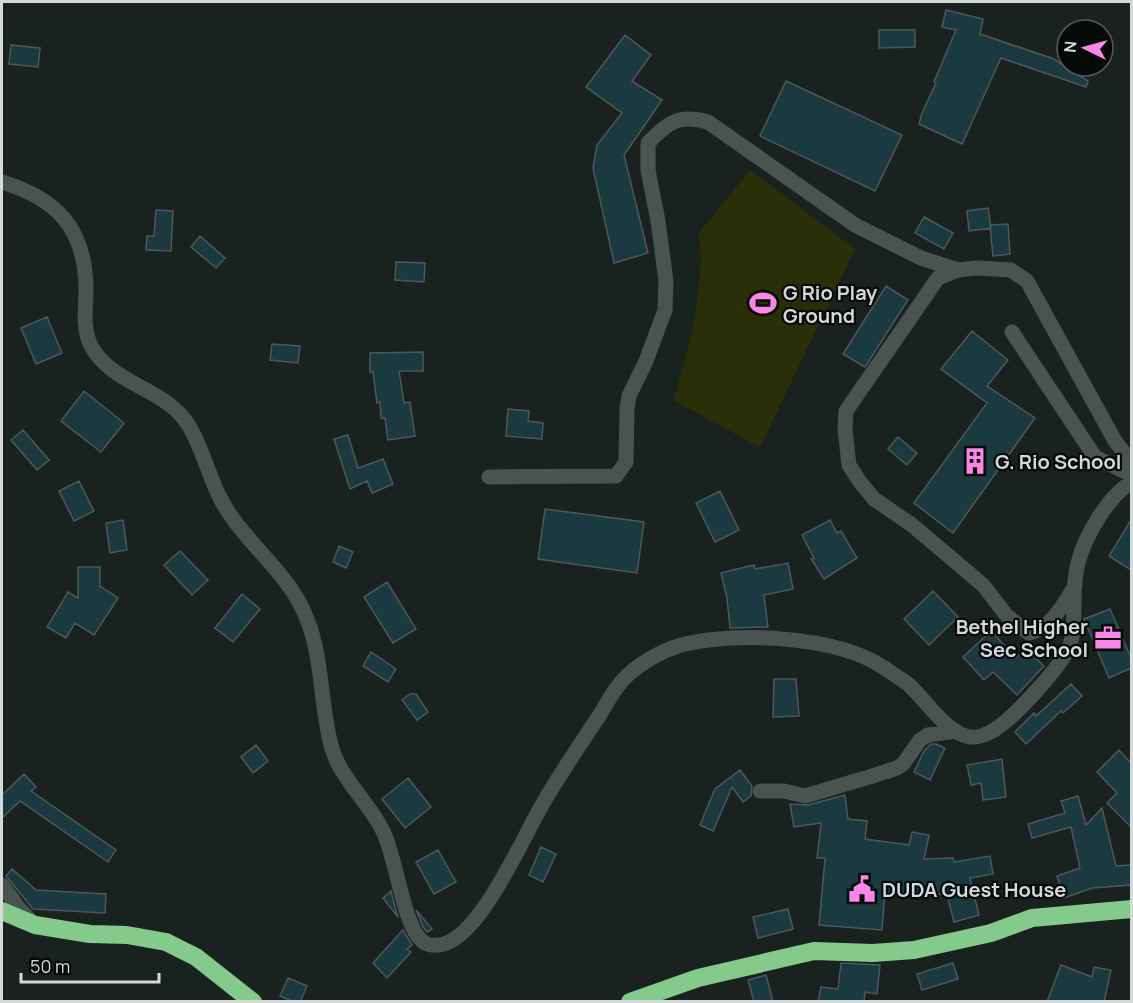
<svg xmlns="http://www.w3.org/2000/svg" width="1133" height="1003" viewBox="0 0 1133 1003" font-family="Manrope,sans-serif">
	<rect width="100%" height="100%" fill="#19221f"/>
	<path fill="#2a2f07" d="M750,170L855,249L760,447L674,401C688,346 706,291 699,233Z"/>
	<path fill="#1a3a3f" stroke="#4e585a" stroke-width="1.5" d="M946,10L983,19L980,34L1054,59L1088,81L1086,87L1001,58L962,144L919,124L922,113L936,83L934,82L956,30L942,27Z
		M879,30H915V47L879,48Z
		M625,35L651,55L632,81L662,100L624,155L648,253L614,263L593,168L597,145L622,113L586,87Z
		M11,45L40,48L38,67L9,64Z
		M786,81L902,135L875,191L760,136Z
		M988,208L991,228L969,231L967,211Z
		M156,210L173,211L171,251L146,250L147,236H154Z
		M924,217L953,233L944,249L915,233Z
		M1008,224L1010,254L993,256L990,225Z
		M200,236L225,258L216,268L191,247Z
		M396,262L425,263L424,282L395,280Z
		M886,286L908,300L865,367L843,354Z
		M47,317L62,353L36,364L21,328Z
		M972,331L1008,360L987,386L1035,418L953,533L914,503L987,403L941,369Z
		M272,344L300,346L298,363L270,360Z
		M423,352V371H399L404,403L410,402L415,436L388,440L385,418H381L380,402L377,403L373,372H370V353Z
		M84,391L124,423L101,452L61,421Z
		M508,409L529,411L528,421L543,423L542,439L506,436Z
		M23,430L49,460L37,470L11,440Z
		M348,435L358,468L383,459L393,484L372,493L367,481L350,489L334,439Z
		M898,437L917,453L907,465L888,449Z
		M79,481L94,511L74,521L59,491Z
		M720,491L739,530L715,542L696,503Z
		M545,509L644,522L637,573L538,559Z
		M123,520L127,550L110,553L106,523Z
		M830,520L837,533L841,531L857,558L824,579L811,559L814,558L802,535Z
		M1131,520V570L1109,556Z
		M339,546L353,552L346,568L333,562Z
		M180,551L208,580L192,595L164,565Z
		M788,563L793,589L764,595L768,627L730,628L727,598L721,573L754,565L755,569Z
		M78,567H100V586L118,598L94,635L75,623L66,638L47,627L68,592L78,598Z
		M387,582L416,629L393,643L364,597Z
		M933,591L958,617L929,645L904,619Z
		M242,594L260,609L233,642L215,628Z
		M1110,609L1131,658V668L1109,678L1084,619Z
		M991,631L1016,658L1025,648L1044,666L1017,695L993,672L984,680L963,657Z
		M371,652L396,669L388,682L363,666Z
		M774,679H796L799,716L773,717Z
		M1071,684L1082,696L1063,713L1061,711L1026,744L1015,732L1034,713L1036,716Z
		M410,694H416L428,712L417,720L402,700Z
		M931,744H936L945,748L930,780L914,772L924,751Z
		M256,745L268,761L253,773L241,757Z
		M1119,750L1131,763V827L1107,803L1117,793L1097,772Z
		M1002,759L1006,797L983,800L981,783L971,785L967,765Z
		M740,770L752,786L751,796L743,802L732,787L713,831L700,825L715,789Z
		M24,774L36,787L31,791L116,850L108,862L20,801L2,818V795Z
		M408,778L431,807L405,828L382,799Z
		M845,795L848,819L867,821L865,839L909,845L912,832L929,835L924,859L953,858L954,862L990,856L993,874L970,878L979,915L954,922L947,895L914,892V895L885,892L882,930L819,925L825,858H817L821,823L794,827L790,804L808,805Z
		M1078,796L1086,825L1102,808L1116,866L1131,865V885L1092,888L1064,898L1057,876L1080,868L1071,827L1032,838L1028,824L1065,813L1061,801Z
		M541,847L556,854L543,882L529,875Z
		M438,850L456,882L434,894L416,862Z
		M12,869L36,890L106,894L105,913L33,909L6,876Z
		M391,891L395,907L398,917L383,898Z
		M788,909L793,929L758,938L753,917Z
		M416,910L432,929L427,932L423,927Z
		M403,930L412,945L407,949L411,952L387,978L373,963Z
		M841,963L880,965L877,994L865,992L864,1002H818L821,987L838,989Z
		M953,963L958,979L922,990L917,974Z
		M1061,965L1092,977L1094,967L1111,970L1104,1002H1047Z
		M766,975L773,1002H754L748,980Z
		M288,978L307,986L300,1002H294L280,996Z"/>
	<g fill="none" stroke-linecap="round" stroke-linejoin="round">
		<path stroke="#495350" stroke-width="15" d="M2,182C57,199 85,228 86,288C86,308 82,327 91,346C113,386 167,388 189,426C206,454 211,489 231,516C255,551 291,577 307,619C323,659 320,703 331,745C339,777 367,800 382,829C396,855 403,924 421,940C426,945 431,946 439,945C479,941 522,839 542,805C558,777 577,749 595,722C604,709 612,692 622,681C636,665 661,651 681,645C735,631 836,636 883,667C891,673 900,678 908,684C924,698 945,731 966,736C975,739 986,735 994,730C1013,719 1066,662 1071,642C1077,616 1071,588 1078,563C1085,536 1108,496 1132,482
			M1012,332L1095,457L1132,475
			M489,477L616,476L626,462L627,409L629,396L646,361L665,310L666,281L658,221L648,170V143C668,122 679,114 708,122L855,225L921,258L958,270
			M1075,586C1064,603 1051,629 1029,633L1007,616L983,585L912,525L874,499L860,482L849,465L845,430L846,411L938,278L958,270L977,268L1011,270L1027,281L1115,441L1132,463
			M760,791H784L805,796L869,777L897,768L903,764L920,740L928,735L956,731
			M2,885L18,907L32,922"/>
		<path stroke="#84ca8b" stroke-width="18" d="M2,911L35,925L90,934L127,935L166,942L196,957L253,1002
			M630,1002L698,978L814,951L873,953L914,950L991,933L1032,918L1132,909"/>
	</g>
	<defs>
		<symbol id="stadium-bare" viewBox="-9 -9 18 18"><path d="M0-5a6.5 5 0 1 0 0 10a6.5 5 0 1 0 0-10ZM-3.5-1.8h7v3.6h-7Z" fill="#f987e8" stroke="#070a09" stroke-width="2.5" paint-order="stroke"/></symbol>
		<symbol id="building-bare" viewBox="-9 -9 18 18"><path d="M-4-6H4V6H1V3H-1V6H-4ZM-2.5-4.3h1.7v1.8h-1.7ZM.8-4.3h1.7v1.8H.8ZM-2.5-1h1.7V.8h-1.7ZM.8-1h1.7V.8H.8Z" fill="#f987e8" stroke="#070a09" stroke-width="2.5" paint-order="stroke"/></symbol>
		<symbol id="office-bare" viewBox="-9 -9 18 18"><path d="M-6-3h4V-5.5h4V-3h4V5H-6ZM-1-4.5V-3h2v-1.5ZM-6 0V1H6V0Z" fill="#f987e8" stroke="#070a09" stroke-width="2.5" paint-order="stroke"/></symbol>
		<symbol id="civic-bare" viewBox="-9 -9 18 18"><path d="M-.6-6.5H3V-4.5H.6V-3L4-1V1h2V6H-6V1h2V-1L-.6-3ZM-1.2 2.5V6h2.4V2.5Z" fill="#f987e8" stroke="#070a09" stroke-width="2.5" paint-order="stroke"/></symbol>
	</defs>
	<g fill-rule="evenodd">
		<use href="#stadium-bare" x="744" y="284" width="38" height="38"/>
		<use href="#building-bare" x="956" y="442" width="38" height="38"/>
		<use href="#office-bare" x="1089" y="619" width="38" height="38"/>
		<use href="#civic-bare" x="843" y="870" width="38" height="38"/>
	</g>
	<g text-anchor="middle" dominant-baseline="central" stroke-width="4.5" stroke-linejoin="round" paint-order="stroke">
		<g font-size="20" font-weight="bold" fill="#d4dad9" stroke="#070a09" text-anchor="start">
			<text x="783" y="292">G Rio Play<tspan x="783" dy="23">Ground</tspan></text>
			<text x="995" y="461">G. Rio School</text>
			<text x="1088" y="626" text-anchor="end">Bethel Higher<tspan x="1088" dy="23">Sec School</tspan></text>
			<text x="882" y="889">DUDA Guest House</text>
		</g>
	</g>
	<rect width="1133" height="1003" fill="none" stroke="#d4dad9" stroke-width="6"/>
	<g transform="translate(1085 48) rotate(275)"><circle r="28" fill="#070a09" stroke="#595d5c" stroke-width="1.5"/>
	<path d="M0-4.5L10 22L0 15L-10 22Z" fill="#f987e8"/>
	<text y="-9" font-size="16" font-weight="bold" text-anchor="middle" fill="#d4dad9">N</text>
	</g>
	<path d="M21 973v9h138v-9" fill="none" stroke="#d4dad9" stroke-width="3"/>
	<text x="30" y="973" font-size="18" fill="#d4dad9" stroke="#070a09" stroke-width="4.5" paint-order="stroke">50 m</text>
</svg>
